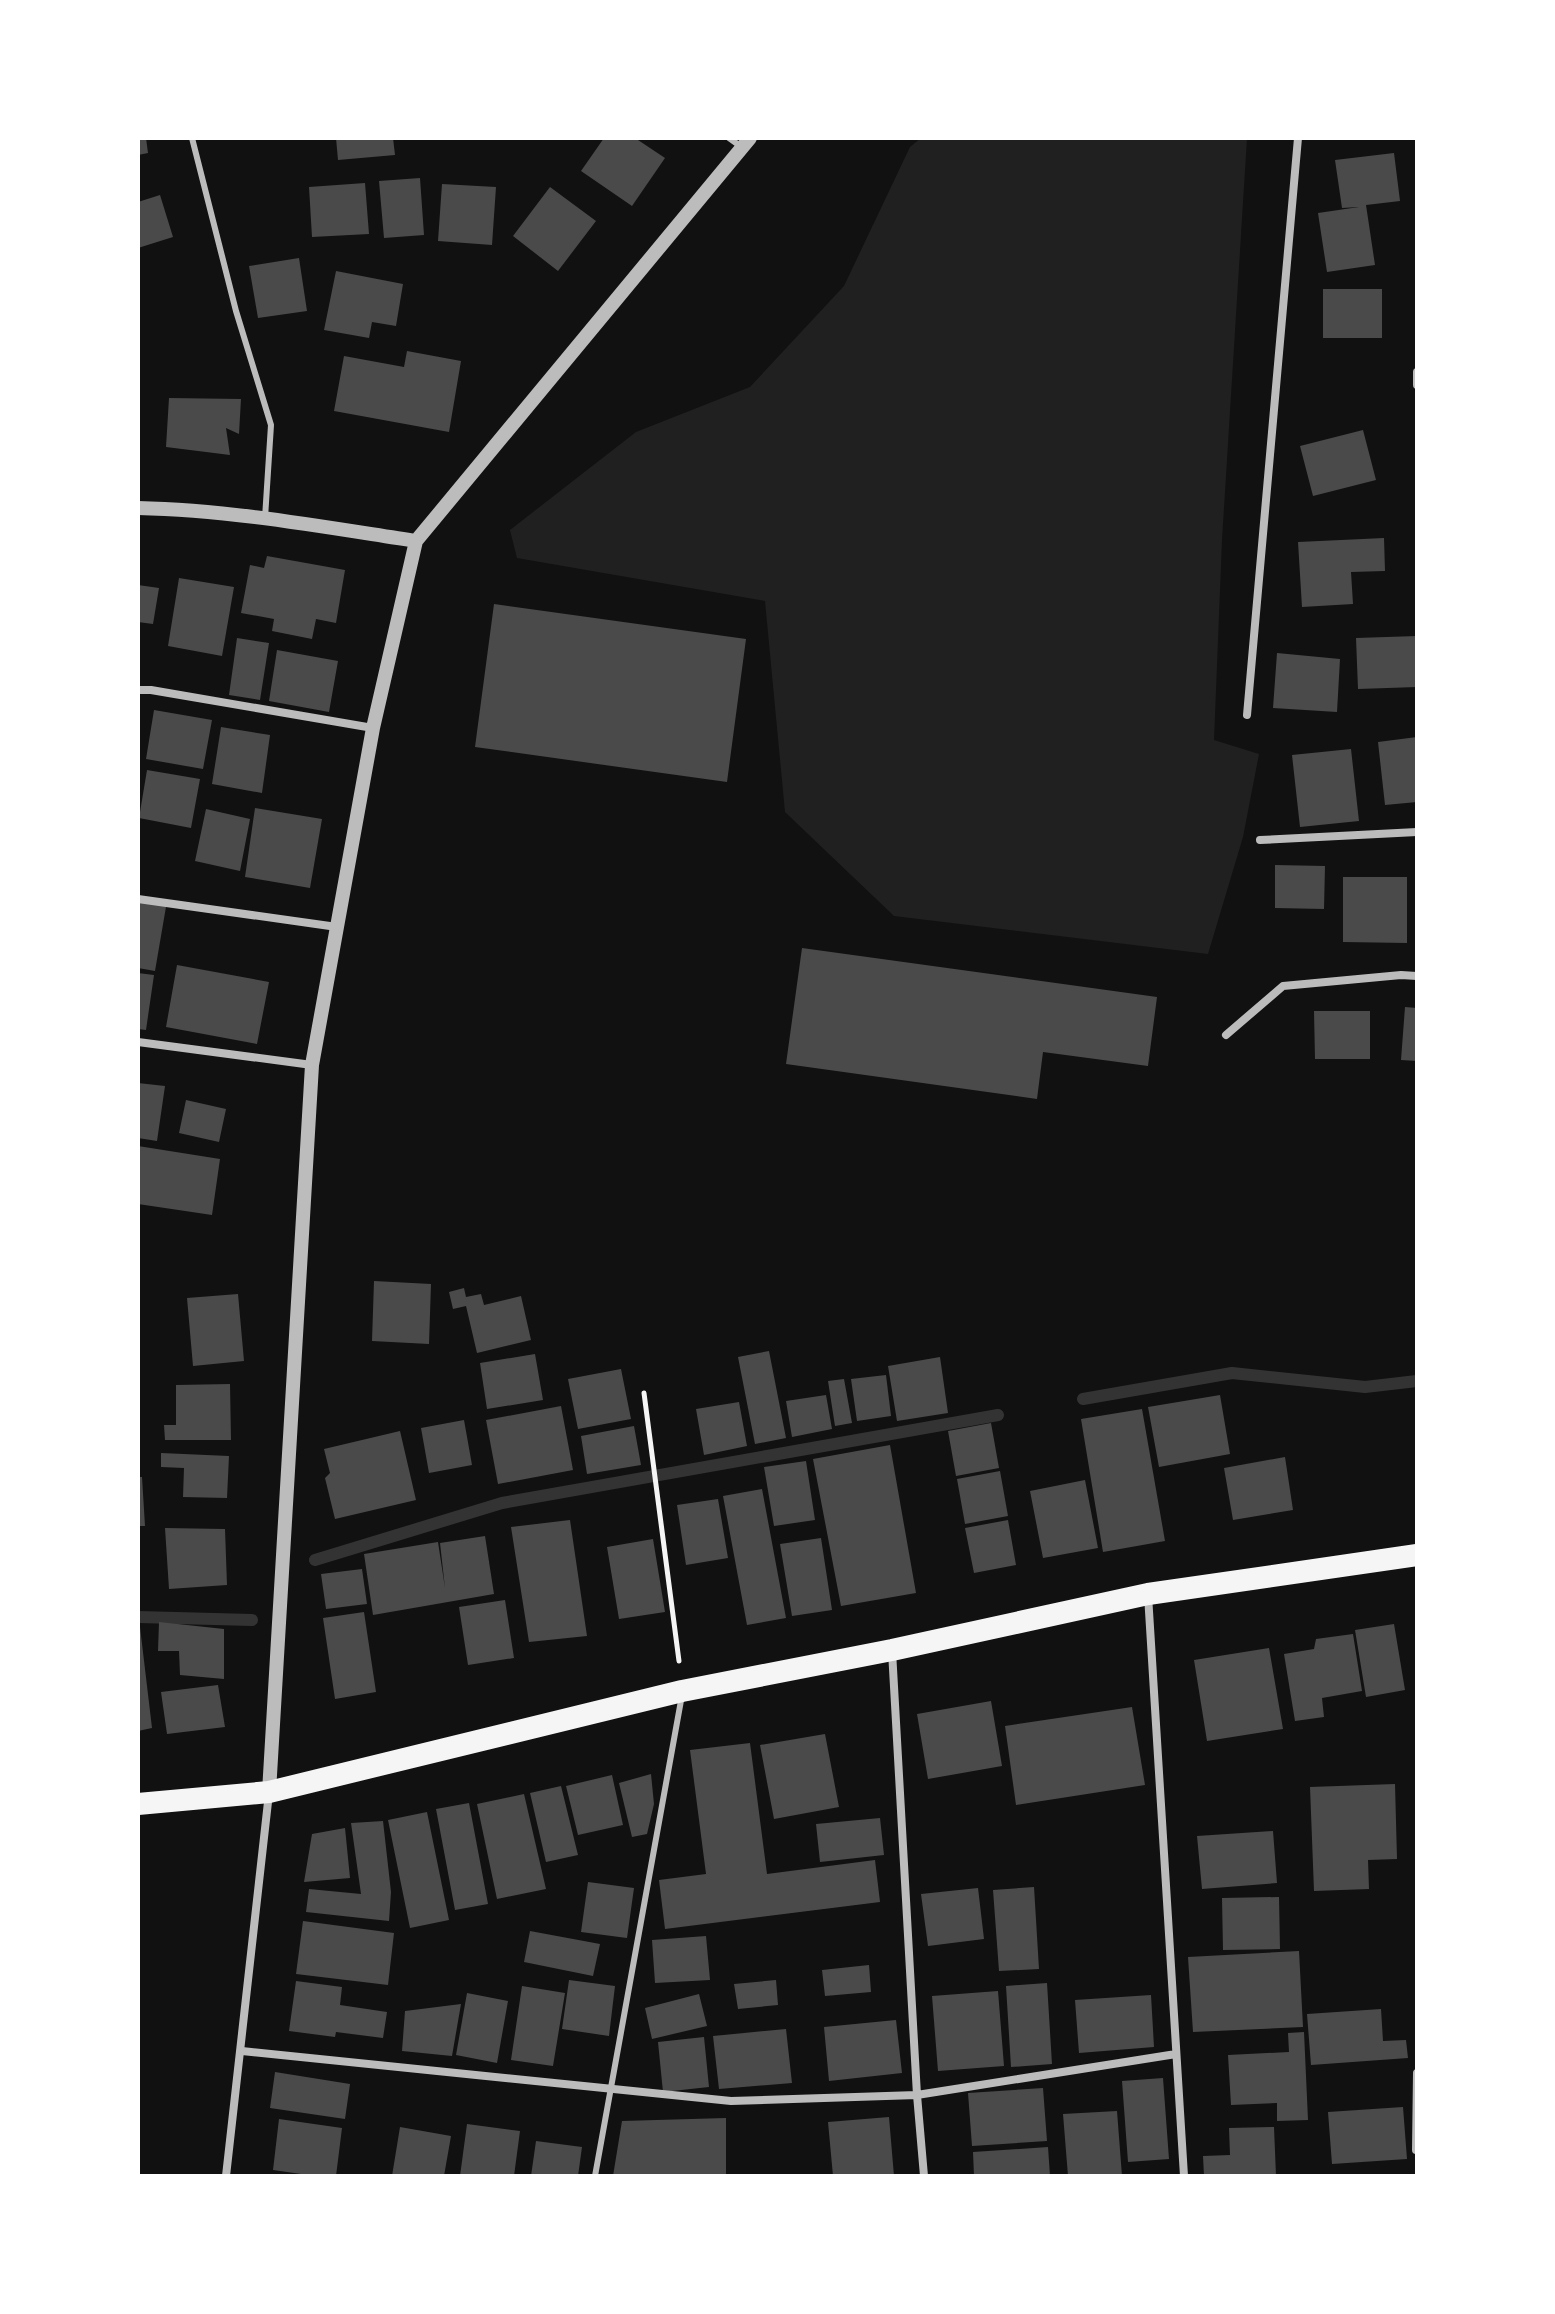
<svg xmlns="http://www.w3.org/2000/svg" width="1555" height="2314" viewBox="0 0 1555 2314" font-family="'Work Sans',sans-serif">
	<rect width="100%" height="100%" fill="#111"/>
	<path fill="#202020" d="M921,138H1247L1222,540L1214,740L1259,754L1243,837L1208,954L894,916L785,812L765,601L517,558L510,530L636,432L750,387L844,286L910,147Z"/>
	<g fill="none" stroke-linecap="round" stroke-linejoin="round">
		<path stroke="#333" stroke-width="12" d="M1083,1399L1232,1373L1365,1387L1417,1381
			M315,1560L502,1503L998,1415
			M138,1617L252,1620"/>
	</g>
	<path fill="#4a4a4a" d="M138,138H146L148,153L138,155Z
		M336,138H393L395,155L338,160Z
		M604,138H635L665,158L632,206L581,171Z
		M1394,153L1400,201L1366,205L1375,265L1327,272L1318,213L1359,207L1342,208L1335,160Z
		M420,178L424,235L384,238L379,181Z
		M365,183L369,234L312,237L309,187Z
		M442,184L496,187L492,245L438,241Z
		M550,187L596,221L558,271L513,236Z
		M160,195L173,237L138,248V202Z
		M299,258L307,311L258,318L249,266Z
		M336,271L403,284L396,326L372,322L369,338L324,330Z
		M1323,289H1382V338H1323Z
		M407,351L461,361L449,432L334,411L344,356L404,367Z
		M169,398L241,399L239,434L226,428L230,455L166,447Z
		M1363,430L1376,480L1313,496L1300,446Z
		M1384,538L1385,571L1351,572L1353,604L1302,607L1298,542Z
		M267,556L345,570L336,623L316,619L312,639L272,631L274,619L241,613L250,565L264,568Z
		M179,578L234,587L222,656L168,646Z
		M138,585L159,588L153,624L138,622Z
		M494,604L746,639L727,782L475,747Z
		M1417,636V687L1358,689L1356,638Z
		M237,638L269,643L260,700L229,695Z
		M277,650L338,661L329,712L269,701Z
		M1277,653L1340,659L1337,712L1273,708Z
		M154,710L212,720L203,769L146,759Z
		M221,727L270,735L262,793L212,784Z
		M1417,737V802L1385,805L1378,742Z
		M1351,749L1359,821L1300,827L1292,755Z
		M147,770L200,779L191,828L139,818Z
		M255,808L322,819L310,888L245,877Z
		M206,809L250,819L240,871L195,861Z
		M1275,865L1325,866L1324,909L1275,908Z
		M1343,877H1407V943L1343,942Z
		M138,897L167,901L155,971L138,968Z
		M802,948L1157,997L1148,1066L1043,1052L1037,1099L786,1064Z
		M177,965L269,982L257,1044L166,1027Z
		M138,973L154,975L146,1030L138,1029Z
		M1405,1007L1417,1008V1061L1401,1060Z
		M1314,1011H1370V1059H1315Z
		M138,1083L165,1086L157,1141L138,1138Z
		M186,1100L226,1109L219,1142L179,1133Z
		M138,1146L220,1159L212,1215L138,1204Z
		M374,1281L431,1284L429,1344L372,1341Z
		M464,1288L466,1297L481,1294L484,1305L521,1296L531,1340L477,1353L466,1306L453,1309L449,1292Z
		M238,1294L244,1361L193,1366L187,1298Z
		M769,1351L786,1438L755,1444L738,1357Z
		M535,1354L543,1400L487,1409L480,1363Z
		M940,1357L948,1413L897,1421L888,1366Z
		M621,1369L631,1419L578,1429L568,1379Z
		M886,1375L891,1416L857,1421L851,1379Z
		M844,1379L852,1423L835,1426L828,1381Z
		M230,1384L231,1440H165L164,1425H176V1385Z
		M826,1395L832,1429L792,1437L786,1401Z
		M1220,1395L1230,1454L1159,1467L1148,1407Z
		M739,1402L747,1446L704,1455L696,1409Z
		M561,1406L573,1470L498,1484L486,1420Z
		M1142,1409L1165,1541L1103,1552L1081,1419Z
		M464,1420L472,1465L429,1473L421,1428Z
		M991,1423L999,1468L956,1476L948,1431Z
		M634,1426L641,1465L587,1474L581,1436Z
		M400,1431L416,1500L335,1519L325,1478L330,1473L324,1449Z
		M890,1445L916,1593L841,1606L813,1459Z
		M161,1453L229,1456L227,1498L183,1497L184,1468L161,1467Z
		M1285,1457L1293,1510L1233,1520L1224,1468Z
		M806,1461L815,1520L774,1526L764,1467Z
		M1000,1471L1008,1516L965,1524L957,1479Z
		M138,1477H142L145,1526H138Z
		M1085,1480L1098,1548L1043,1558L1030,1491Z
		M762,1489L786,1618L747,1625L723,1496Z
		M718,1499L728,1558L686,1565L677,1505Z
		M570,1520L587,1636L529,1642L511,1527Z
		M1008,1520L1016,1565L974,1573L965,1528Z
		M165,1528L225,1529L227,1585L169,1589Z
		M485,1536L494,1594L373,1615L364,1554L438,1542L445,1588L440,1543Z
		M821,1538L832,1610L792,1616L780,1544Z
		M653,1539L665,1612L619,1619L607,1547Z
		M362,1569L367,1604L326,1609L321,1574Z
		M505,1600L514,1658L468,1665L459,1607Z
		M364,1612L376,1692L335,1699L323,1618Z
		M159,1622L224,1629V1679L180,1675L179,1651H158Z
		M1394,1624L1405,1690L1366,1697L1355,1630Z
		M138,1627H140L152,1728L138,1731Z
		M1353,1634L1362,1691L1322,1698L1324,1717L1295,1721L1284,1654L1314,1649L1316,1639Z
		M1269,1648L1283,1729L1207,1741L1194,1660Z
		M218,1685L225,1727L167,1734L161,1692Z
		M991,1701L1002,1766L928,1779L917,1714Z
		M1132,1707L1145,1785L1016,1805L1005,1726Z
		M825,1734L839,1807L774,1819L760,1745Z
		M750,1743L767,1874L875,1860L880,1902L665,1929L659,1880L706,1874L690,1750Z
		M651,1774L654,1804L647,1834L632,1837L619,1783Z
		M612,1775L623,1825L578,1835L566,1786Z
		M1395,1784L1397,1859L1368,1860L1369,1889L1314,1891L1310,1787Z
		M561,1786L578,1855L546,1862L530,1793Z
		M524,1794L546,1889L497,1899L477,1804Z
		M469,1803L488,1904L455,1910L436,1809Z
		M427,1812L449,1920L410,1928L388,1820Z
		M880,1818L884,1855L820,1862L816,1824Z
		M383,1821L391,1892L389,1921L306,1912L309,1889L361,1894L351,1823Z
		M345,1828L350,1878L304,1882L312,1834Z
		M1273,1831L1277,1883L1202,1889L1197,1836Z
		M588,1882L634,1888L627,1938L581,1932Z
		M1034,1887L1039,1969L999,1971L993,1890Z
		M978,1888L984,1939L928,1946L921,1894Z
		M1279,1897L1280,1949L1223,1950L1222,1898Z
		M303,1921L394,1933L388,1985L296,1974Z
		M530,1931L600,1944L593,1976L524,1962Z
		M706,1936L710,1980L655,1983L652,1940Z
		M1299,1951L1303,2027L1193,2032L1188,1957Z
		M869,1965L871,1992L825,1996L822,1970Z
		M569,1980L615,1986L609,2036L562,2029Z
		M776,1980L778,2005L738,2009L734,1984Z
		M296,1981L342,1987L340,2005L387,2012L383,2038L336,2032L335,2037L289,2031Z
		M1047,1983L1052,2064L1011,2067L1006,1986Z
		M522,1986L565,1993L553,2066L511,2060Z
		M998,1991L1004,2066L938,2071L932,1996Z
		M467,1993L508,2001L497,2063L456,2055Z
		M699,1994L707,2026L652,2039L645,2008Z
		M1151,1995L1154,2047L1079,2053L1075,2000Z
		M461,2004L452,2056L402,2051L405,2011Z
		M1381,2009L1383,2041L1406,2040L1408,2058L1311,2065L1307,2014Z
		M896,2020L902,2073L829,2081L824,2027Z
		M786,2029L792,2083L719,2089L713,2036Z
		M1304,2032L1308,2120L1277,2121V2103L1231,2105L1228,2055L1289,2052L1288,2033Z
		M704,2037L709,2087L663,2092L658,2042Z
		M275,2072L350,2084L345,2119L270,2108Z
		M1163,2078L1169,2159L1128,2162L1122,2081Z
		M1043,2088L1047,2141L972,2146L968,2093Z
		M1403,2107L1407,2159L1332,2164L1328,2112Z
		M1117,2111L1122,2176H1068L1063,2114Z
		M889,2117L894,2176H833L828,2122Z
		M726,2118V2176H613L622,2121Z
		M279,2119L342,2128L336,2176H315L273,2170Z
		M467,2124L520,2131L514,2176H460Z
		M400,2127L451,2136L444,2176H392Z
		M1274,2127L1276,2176H1204L1203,2156L1230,2155L1229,2128Z
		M536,2141L582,2147L578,2176H531Z
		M1048,2147L1050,2176H974L973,2152Z"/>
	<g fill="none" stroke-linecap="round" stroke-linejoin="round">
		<path stroke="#f5f5f5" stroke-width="5" d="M644,1393L679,1661"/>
		<path stroke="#bcbcbc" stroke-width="6" d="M192,138L236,311L271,425L265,518
			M729,138L743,148
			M595,2176L682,1695"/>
		<path stroke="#bcbcbc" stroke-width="8" d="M1417,372V385
			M138,690H151L373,728
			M1247,715L1298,138
			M1260,840L1417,832
			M138,899L337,927
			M1226,1035L1283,986L1401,975L1417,976
			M138,1042L312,1065
			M1148,1595L1184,2176
			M892,1651L917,2095L924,2176
			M242,2051L731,2101L917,2095L1176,2054
			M1416,2150L1417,2073
			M226,2176L269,1793"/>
		<path stroke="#bcbcbc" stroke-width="14" d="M138,508C231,510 324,527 416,541
			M269,1792L312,1065L373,728L416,541L750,138"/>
		<path stroke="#f5f5f5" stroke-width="22" d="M138,1804L269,1792L682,1691L892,1650L1148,1594L1417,1555"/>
	</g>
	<rect width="1555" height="2314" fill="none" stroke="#ffffff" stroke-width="280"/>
</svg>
